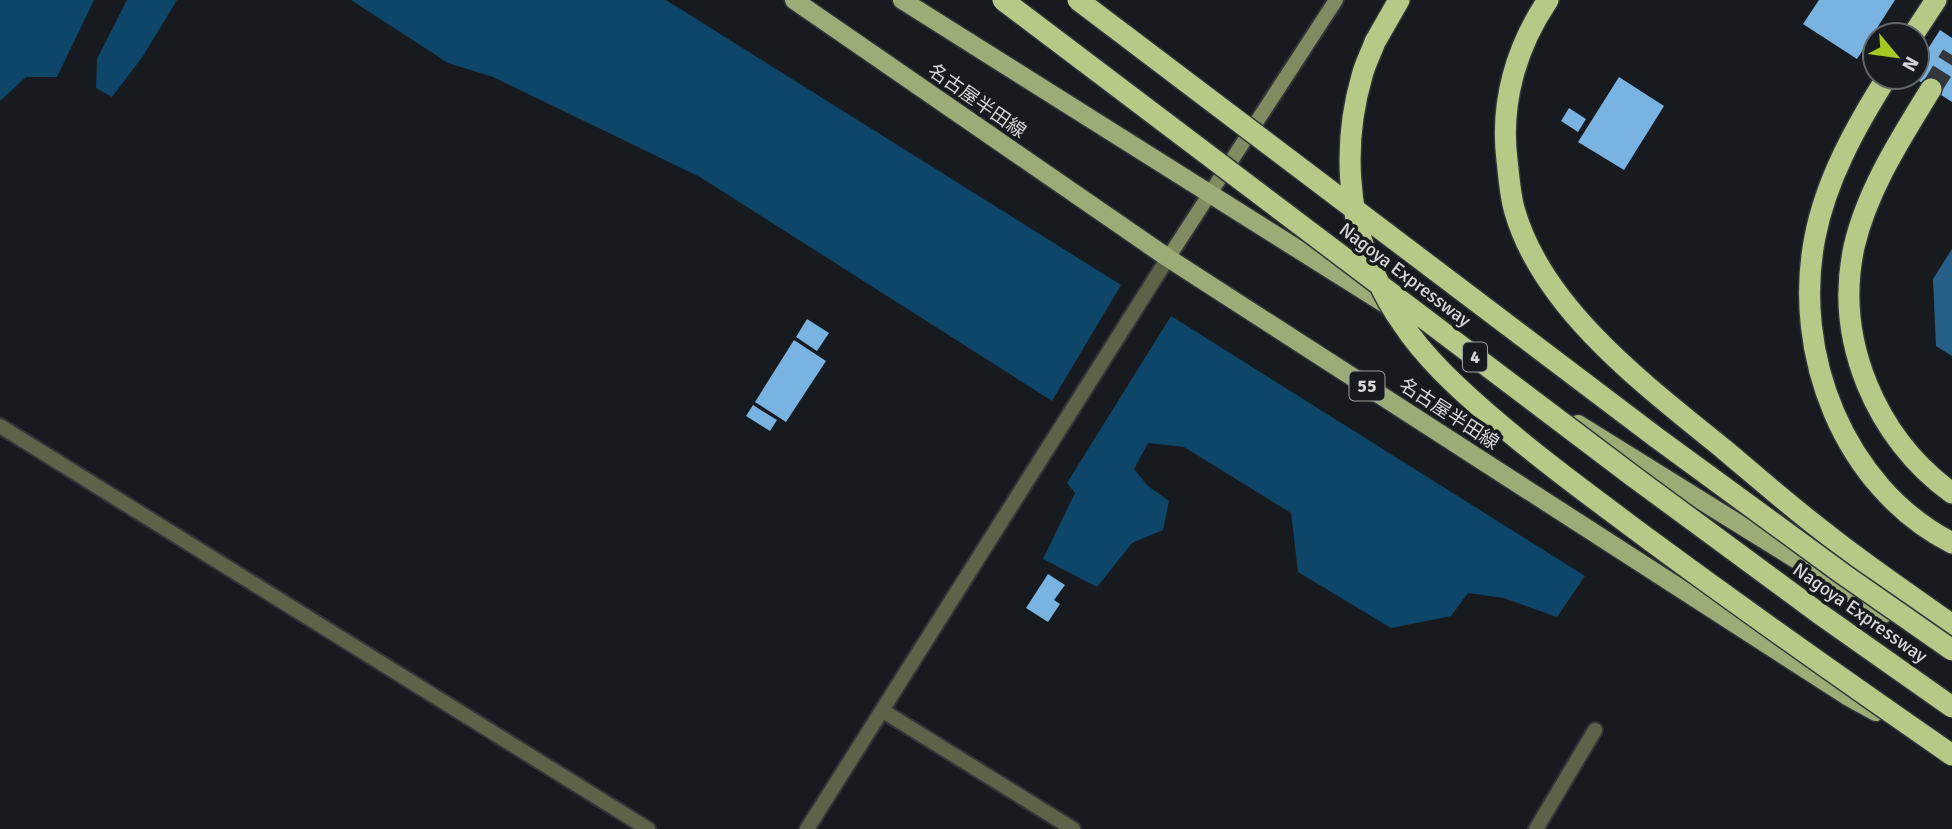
<svg xmlns="http://www.w3.org/2000/svg" width="1952" height="829" viewBox="0 0 1952 829" font-family="Signika,'Noto Sans JP',sans-serif">
	<rect width="100%" height="100%" fill="#171b1f"/>
	<path fill="#0e466a" d="M0,0H94L57,77H26L0,101Z
		M127,0H177L143,56L112,97L96,88L97,59Z
		M351,0H666L1121,285L1052,401L700,177L493,77L448,63Z
		M1171,316L1585,576L1557,617L1504,598L1468,593L1451,616L1391,628L1298,572L1291,513L1184,447L1148,443L1134,469L1148,486L1169,501L1163,530L1132,543L1097,587L1043,559L1075,493L1067,483Z"/>
	<path fill="#266089" d="M1952,249V356L1936,346L1933,279Z"/>
	<path fill="#79b3e1" d="M1819,0H1895L1857,59L1803,24Z
		M1940,30L1952,38V102L1913,77H1917V66Z
		M1619,77L1664,106L1624,170L1578,142Z
		M1569,108L1586,119L1578,132L1561,121Z
		M807,319L829,333L817,351L796,337Z
		M794,340L826,361L786,422L755,402Z
		M753,405L777,420L770,431L746,416Z
		M1048,574L1065,585L1054,600L1060,604L1048,622L1026,608Z"/>
	<g fill="none" stroke-linecap="round" stroke-linejoin="round">
		<path stroke="#33373b" stroke-width="21" stroke-dasharray="21 10" stroke-linecap="butt" d="M1931,89L1952,55"/>
		<defs>
			<path id="lane" d="M0,426L648,829
				M883,711L1073,829
				M1536,829L1595,730"/>
			<path id="street" d="M807,829L1168,258"/>
			<path id="secondary" d="M1168,258L1336,0"/>
			<path id="primary" d="M794,0L1168,258L1847,696L1876,712
				M902,0L1393,309
				M1578,424L1884,614"/>
			<path id="highway" d="M1548,0C1516,47 1500,103 1507,160C1509,177 1510,196 1515,212C1544,311 1649,388 1726,451C1758,478 1790,506 1824,532C1865,565 1909,594 1952,625
				M1913,35L1936,0
				M1375,42L1399,0
				M1887,77C1856,126 1826,180 1815,237C1792,353 1843,487 1952,543
				M1931,89C1901,138 1867,190 1854,247C1834,340 1876,438 1952,493"/>
		</defs>
		<use href="#lane" stroke="#313539" stroke-width="18"/>
		<use href="#street" stroke="#313539" stroke-width="18"/>
		<use href="#secondary" stroke="#313539" stroke-width="18"/>
		<use href="#primary" stroke="#313539" stroke-width="21"/>
		<use href="#highway" stroke="#313539" stroke-width="24"/>
		<use href="#lane" stroke="#5b6349" stroke-width="14"/>
		<use href="#street" stroke="#5b6349" stroke-width="14"/>
		<use href="#secondary" stroke="#7f8c62" stroke-width="14"/>
		<use href="#primary" stroke="#9cac76" stroke-width="18"/>
		<use href="#highway" stroke="#b6c987" stroke-width="21"/>
		<defs>
			<path id="highway-bridge" d="M1003,0L1634,477L1820,614L1952,707
				M1078,0L1657,438L1843,574L1952,650
				M1375,42C1371,53 1365,64 1362,76C1343,141 1346,216 1376,277C1383,292 1392,309 1402,323C1425,358 1457,387 1489,415C1541,460 1596,500 1651,541C1750,614 1851,685 1952,755"/>
		</defs>
		<use href="#highway-bridge" stroke="#313539" stroke-width="24" stroke-linecap="butt"/>
		<use href="#highway-bridge" stroke="#b6c987" stroke-width="21"/>
	</g>
	<g text-anchor="middle" dominant-baseline="central" stroke-width="7" stroke-linejoin="round" paint-order="stroke">
		<g fill="#171b1f" stroke="#9b9fa1" stroke-width="2">
			<rect x="1463" y="342.5" width="24" height="29" rx="5"/>
			<rect x="1349.5" y="371.5" width="35" height="29" rx="5"/>
		</g>
		<g font-size="18" font-weight="bold" fill="#d4d7d9">
			<text x="1475" y="357">4</text>
			<text x="1367" y="386">55</text>
		</g>
		<g font-size="19" fill="#d4d7d9" stroke="#171b1f">
			<text transform="translate(977 101) rotate(35)">名古屋半田線</text>
			<text transform="translate(1405 275) rotate(37)">Nagoya Expressway</text>
			<text transform="translate(1449 414) rotate(33)">名古屋半田線</text>
			<text transform="translate(1860 613) rotate(35)">Nagoya Expressway</text>
		</g>
	</g>
	<g transform="translate(1896 56) rotate(119)"><circle r="33" fill="#171b1f" stroke="#636669" stroke-width="2"/>
	<path d="M0-5L12 26L0 18L-12 26Z" fill="#a5c823"/>
	<text y="-10" font-size="19" font-weight="bold" text-anchor="middle" fill="#d4d7d9">N</text>
	</g>
</svg>
